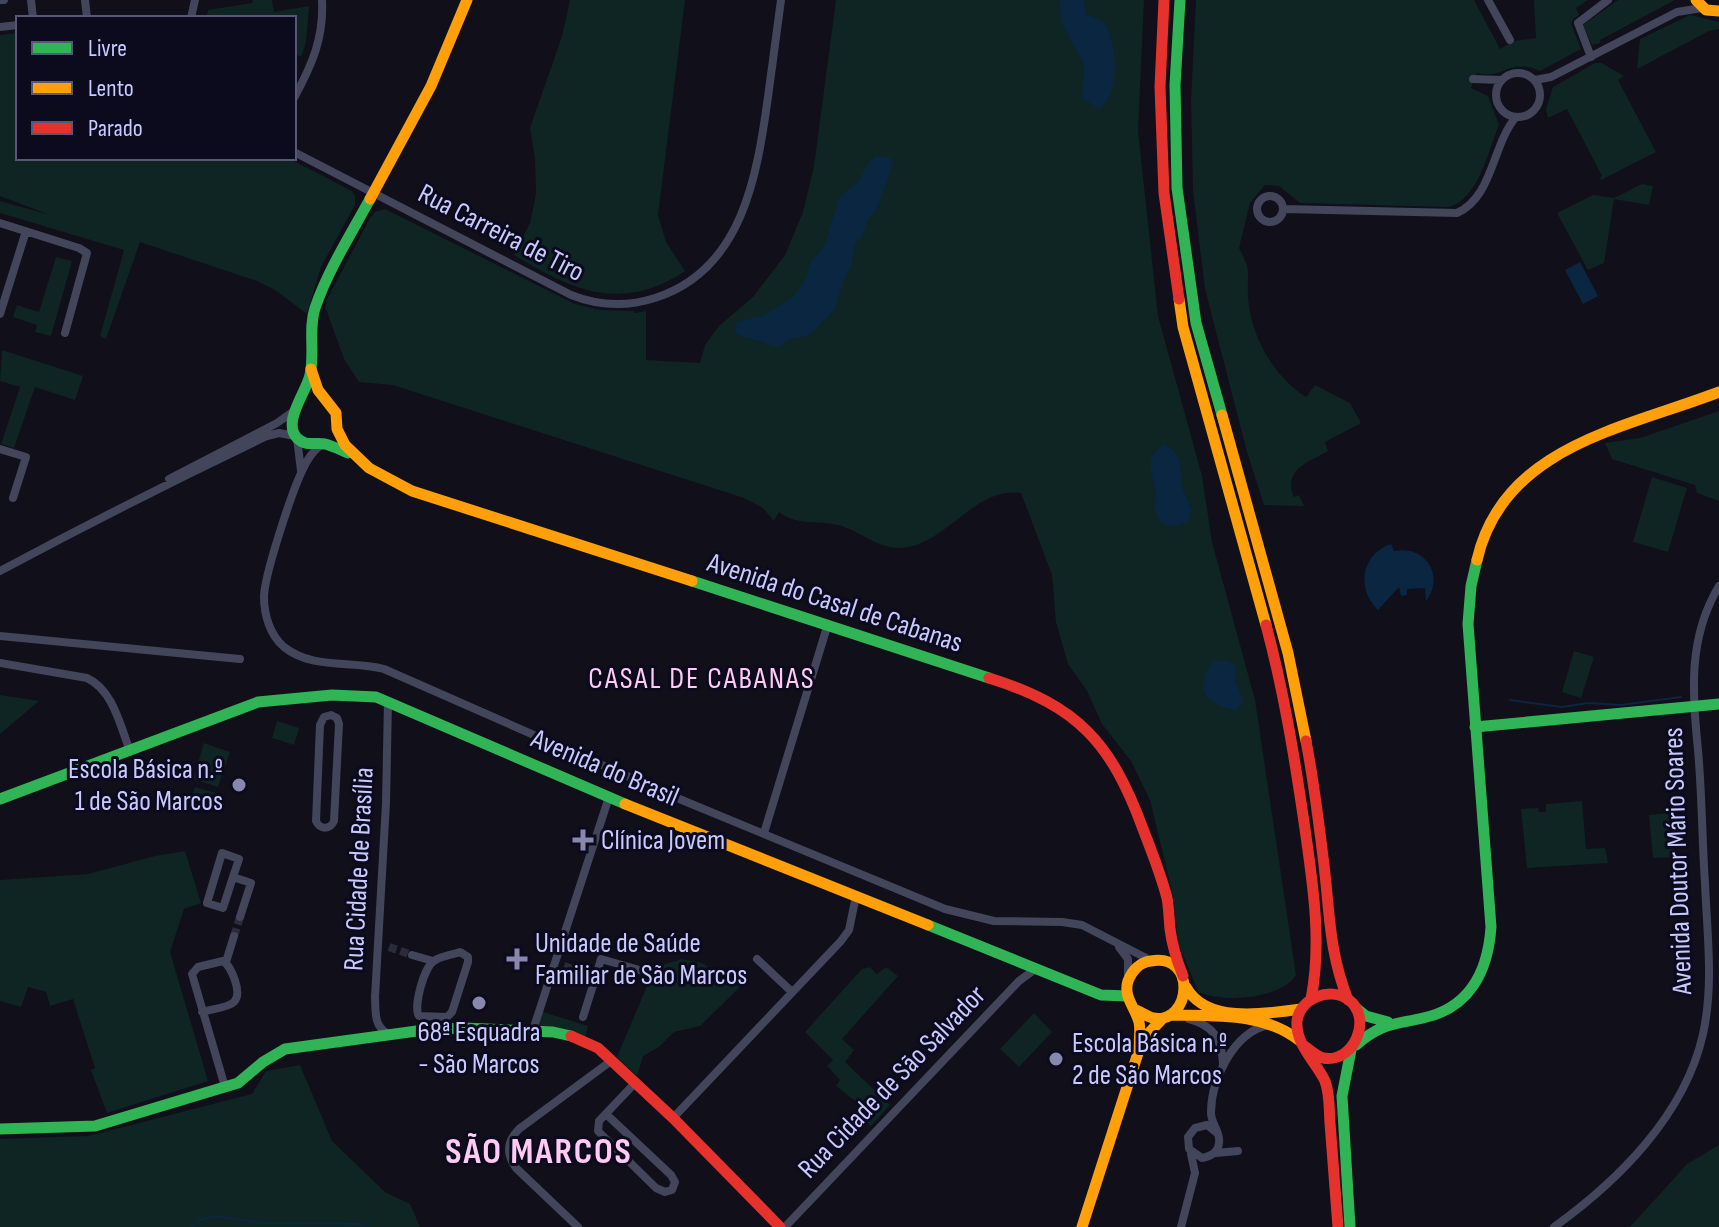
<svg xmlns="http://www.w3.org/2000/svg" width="1719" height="1227" viewBox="0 0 1719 1227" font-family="'Sofia Sans Condensed',sans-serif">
	<rect width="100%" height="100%" fill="#100f1a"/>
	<path fill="#0e2523" d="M253,0H272L274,12L309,6L306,42L301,57L294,53V18H206L208,10L252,3Z
		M570,0H685L658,215L666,242L685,271C622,313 573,291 514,255L530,223L536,194L535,158L530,128L562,36Z
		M836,0H1144L1138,131L1158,316L1202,476L1212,542L1255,700L1296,975C1282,999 1220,1004 1198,991L1178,943L1174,899L1150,800L1131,761L1102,724L1087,691L1068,664L1056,622L1052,575L1021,493C973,487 947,545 901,548C877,549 859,530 838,525C817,520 797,526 779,512L774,521L763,508L744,498L393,385L359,382L344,359L326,309V301L370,218L375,212L385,209L575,304L600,310L634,311L635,313L646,311V360L700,363L705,345L719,326L753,297L785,255L803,212L814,166Z
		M1196,0H1474L1500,49L1514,41L1536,38L1534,0H1588L1576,8L1579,15L1573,19L1571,24L1581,49L1540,71C1508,57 1504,80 1477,73L1471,88L1488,96L1499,125C1488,151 1478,201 1448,207L1300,203L1279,186L1265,185L1250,203L1239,248C1252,273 1247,270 1248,296C1250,335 1273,376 1306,397L1315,385L1350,403L1361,423L1325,442L1328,451C1309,462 1282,470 1294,497L1299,495L1304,506L1264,505L1247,452L1205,289L1193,191L1191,99Z
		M1618,0H1675L1600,40V43L1592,45L1583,25Z
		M1690,15L1719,22V29L1709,31L1637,69L1640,39Z
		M18,33V158H288L352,191L355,195V205L321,267L307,314L275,290L257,281L140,242L106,339L100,336L124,250L0,213V201L50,215L0,196V35Z
		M1595,63H1602L1624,76L1618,80L1656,152L1601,180L1600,178L1602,176L1567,109L1548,118L1546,109L1553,87Z
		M1642,184L1653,186L1649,205L1614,199L1604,263L1588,270L1557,213L1593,195L1614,198Z
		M56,257L72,261L51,336L35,332L37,325L13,317L17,305L39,312Z
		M2,350L83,376L75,400L35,387L14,448L1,444L20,387L0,381Z
		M1719,411V501L1697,493L1695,485L1612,459L1605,443L1640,438Z
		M1652,477L1687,488L1668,552L1633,542Z
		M1574,651L1594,657L1581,698L1562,692Z
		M0,695L39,701L0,734Z
		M277,721L299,728L294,745L272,738Z
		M204,743L230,752L218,787L193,779Z
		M195,787L216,793L210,812L190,806Z
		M1582,801L1586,849L1605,848L1608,863L1527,868L1521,809L1538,808L1539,812H1546V804Z
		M1670,813L1674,857L1653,858L1649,815Z
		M185,851L201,903L184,909L170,952L208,1081L107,1113L91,1070L95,1068L73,999L50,1006L46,992L28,987L21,1007L0,1001V880L88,874L155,856Z
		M682,959L702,963L740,987L700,1026L674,1032L659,1047L643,1056L637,1076L617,1057L655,967Z
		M870,967L877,974L886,967L898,976L842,1039L854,1050L845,1062L890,1105L871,1126L860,1115L865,1109L836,1086L840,1080L827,1066L833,1060L805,1032L862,969Z
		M543,1012L588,1026L585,1038L536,1031Z
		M1034,1013L1052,1032L1019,1067L1000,1049Z
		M300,1065L332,1141L385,1192L410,1204L420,1227H0V1139L88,1136L252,1094L266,1071Z
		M1719,1145V1227H1630L1687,1164Z"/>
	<path fill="#0b2640" d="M1059,0H1084L1086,15C1092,17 1099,17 1103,22C1119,40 1120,96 1099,109L1082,98L1084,65L1062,23Z
		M876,156L890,158L893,162L878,206L867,221L862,237L855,244L851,266L843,281L835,309L812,333L802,337L790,339L778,347L738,335L734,330L737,322L765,315L793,297L805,280L811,261L824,247L840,196L859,181L868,163Z
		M1580,262L1598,296L1583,304L1565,270Z
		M1165,444L1174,451L1180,460L1182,487L1192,511L1189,520C1176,530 1158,528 1155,509C1154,502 1157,496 1155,489C1152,470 1143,457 1165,444Z
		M1391,544L1394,551C1424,545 1446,574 1426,601L1425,588L1407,589V595L1401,596L1399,587L1378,610C1356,589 1361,554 1391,544Z
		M1215,661H1229L1236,667L1235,680L1243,701L1237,710C1220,709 1196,697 1205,678C1208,670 1208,666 1215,661Z"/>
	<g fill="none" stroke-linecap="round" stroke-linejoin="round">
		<path stroke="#0b2640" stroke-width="2" d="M1510,700L1562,707L1588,703L1621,705L1681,697
			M191,1227L203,1219L215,1216L263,1223L363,1224L368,1227"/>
		<path stroke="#2c2b3c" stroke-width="8" stroke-dasharray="8 4" stroke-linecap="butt" d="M234,936L240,917
			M389,947L412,955
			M564,966L581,972"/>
		<path stroke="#43455b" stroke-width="8" d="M0,0H4
			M31,0L33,18
			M85,0L87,18
			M1488,0L1510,40
			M191,18L195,0
			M0,27L18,25
			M1591,57L1578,23L1608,0
			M1496 95a22 22 0 1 1 44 0a22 22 0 1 1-44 0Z
			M1473,79L1501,80
			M1535,80L1551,77L1677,12L1702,8
			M294,98C312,65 324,38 322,0
			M294,152L571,295C599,306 627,307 655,298C743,270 757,175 768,97C772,65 777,32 781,0
			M1257 209a13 13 0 1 1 26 0a13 13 0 1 1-26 0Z
			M1284,209L1457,213C1493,197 1492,145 1516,117
			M0,223L79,248L87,253L65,333
			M0,314L26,231
			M297,438L301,471
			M321,445C313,451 307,460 303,469C292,491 264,576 264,597C264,615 270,635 284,647C313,670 351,660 384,669L677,798L945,909L994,921L1062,922L1082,925L1150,960
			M0,449L26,457L13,498
			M169,479L277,423L294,411
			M0,571C88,524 177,479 267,436L279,433L295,436
			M0,636L240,659
			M0,663L87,678C113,690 120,725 130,751
			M388,701L386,803L375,997C376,1012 373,1025 388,1034
			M331,715L337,718L339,724L334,821C330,830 320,830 316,821L320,725L324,717Z
			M764,833L827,627
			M233,877L223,908L207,903L222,853L239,859L233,877L251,883L240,917
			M1119,947L1128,959V978
			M460,952L468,957V962L452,1012L447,1017L419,1016C413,1007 424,967 434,961C441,956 452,955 460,952Z
			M412,955L433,961
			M757,959L792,992
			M226,962L234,936
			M581,972L596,976L601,959L650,973
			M202,1012C211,1009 228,1008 234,1002C243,993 231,966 223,961L198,967L192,974L225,1087
			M583,1017L596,976
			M1189,1019C1213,1025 1222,1039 1223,1064
			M533,1030L609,797
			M606,1114L671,1175L675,1182L672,1190L665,1192L656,1188L598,1131L599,1121L635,1083
			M673,1118L841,941L849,930L856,896
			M1217,1133L1207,1125L1195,1128L1188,1137L1189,1149L1202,1158C1211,1156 1218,1153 1219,1143C1221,1132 1211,1124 1211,1113C1211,1080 1233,1033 1268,1025
			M1216,1153L1238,1151
			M578,1227L516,1168C506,1154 507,1141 519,1129L611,1061
			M785,1227L1019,981L1034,970
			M1181,1227L1195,1173L1191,1154
			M1554,1227C1618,1181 1685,1115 1703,1034C1714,984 1707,934 1705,883C1702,839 1702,794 1698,750C1692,693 1688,637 1719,586"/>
		<path stroke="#30b455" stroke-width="11" d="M1180,0L1175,85L1177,188L1196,323L1222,415
			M348,453C341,450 333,446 325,444C314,442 306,447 297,438C282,422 306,393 310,375C315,354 308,329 315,308C328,270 351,234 370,199
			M692,581L989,678
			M1475,727L1719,704
			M0,799L258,702L332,695L376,697L625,804
			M928,925L1101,995L1127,996
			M1356,1008L1366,1016L1388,1022
			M1356,1045C1381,1023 1393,1025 1423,1018C1470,1008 1488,971 1491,927L1468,624L1471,586L1477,560
			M0,1129L95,1126L238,1083L263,1062L285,1049L424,1030L464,1028L553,1032L571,1036
			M1350,1227L1342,1096L1351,1050"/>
		<path stroke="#ff9f0a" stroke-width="11" d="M1696,0L1706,10L1719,11
			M370,199L431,86L467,0
			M1179,299L1183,327L1266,625
			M311,369L318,390L336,413L337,429L345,445L369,468L412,491L692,581
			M1222,415L1288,653L1306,741
			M1477,560C1503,446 1626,428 1719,392
			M625,804L928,925
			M1186,987C1206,1024 1266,1014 1301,1009
			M1136,1010C1141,1012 1148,1017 1153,1018C1191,1025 1198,953 1151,961C1140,962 1132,971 1128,981C1123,997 1135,1007 1139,1022C1141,1032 1139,1043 1138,1053
			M1170,1015C1214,1016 1264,1012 1300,1041
			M1082,1227L1138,1053L1148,1034L1163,1018"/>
		<path stroke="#e5322d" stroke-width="11" d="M1164,0L1160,87L1164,193L1179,299
			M1266,625C1284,692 1295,760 1305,829C1313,885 1322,943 1311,999
			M989,678C1078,706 1111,742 1143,829C1152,852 1161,875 1167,898C1169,909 1169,919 1170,929C1172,945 1177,961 1183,976
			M1306,741C1314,782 1319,824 1324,865C1330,915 1329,952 1348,1000
			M571,1036L598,1048L673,1118L780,1227
			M1303,1045C1309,1049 1316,1056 1323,1058C1354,1064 1373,1018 1349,1000C1330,986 1300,998 1297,1021C1295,1044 1316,1062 1325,1081C1330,1094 1329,1110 1330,1123C1333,1158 1335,1192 1338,1227"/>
	</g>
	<g fill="#8888af" stroke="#0c0b1e" stroke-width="3">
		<circle cx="239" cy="785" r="8"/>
		<path d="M579 828h8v8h8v8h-8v8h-8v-8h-8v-8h8z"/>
		<path d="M513 947h8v8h8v8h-8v8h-8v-8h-8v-8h8z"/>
		<circle cx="479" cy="1003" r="8"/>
		<circle cx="1056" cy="1059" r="8"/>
	</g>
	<g text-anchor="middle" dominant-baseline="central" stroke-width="6" stroke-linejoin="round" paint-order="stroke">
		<g font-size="28" fill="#c8c9ff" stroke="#0c0b1e">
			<text transform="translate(501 233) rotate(27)">Rua Carreira de Tiro</text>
			<text transform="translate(835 603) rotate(18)">Avenida do Casal de Cabanas</text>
			<text transform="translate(605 768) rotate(23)">Avenida do Brasil</text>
			<text transform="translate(1678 861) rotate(-92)">Avenida Doutor Mário Soares</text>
			<text transform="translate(359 869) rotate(-87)">Rua Cidade de Brasília</text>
			<text transform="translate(892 1082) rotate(-46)">Rua Cidade de São Salvador</text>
		</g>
		<g font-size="28" fill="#c8c9ff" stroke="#0c0b1e" text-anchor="start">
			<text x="223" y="769" text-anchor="end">Escola Básica n.º<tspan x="223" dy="32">1 de São Marcos</tspan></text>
			<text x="601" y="840">Clínica Jovem</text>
			<text x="535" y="943">Unidade de Saúde<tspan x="535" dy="32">Familiar de São Marcos</tspan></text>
			<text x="479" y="1032" text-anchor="middle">68ª Esquadra<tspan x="479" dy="32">- São Marcos</tspan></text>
			<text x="1072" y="1043">Escola Básica n.º<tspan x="1072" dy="32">2 de São Marcos</tspan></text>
		</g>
		<g font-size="30" letter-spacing="2" fill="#ffcaf3" stroke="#0c0b1e">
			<text x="702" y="679">CASAL DE CABANAS</text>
		</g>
		<g font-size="36" font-weight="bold" letter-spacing="2" fill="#ffcaf3" stroke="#0c0b1e">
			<text x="539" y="1152">SÃO MARCOS</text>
		</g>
	</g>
	<rect x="16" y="16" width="280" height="144" fill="#0c0b1e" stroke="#575778" stroke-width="2"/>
	<rect x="32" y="42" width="40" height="12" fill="#30b455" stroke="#575778" stroke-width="2"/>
	<text x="88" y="56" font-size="24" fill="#c8c9ff">Livre</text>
	<rect x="32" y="82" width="40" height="12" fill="#ff9f0a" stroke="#575778" stroke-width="2"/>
	<text x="88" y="96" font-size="24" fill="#c8c9ff">Lento</text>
	<rect x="32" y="122" width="40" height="12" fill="#e5322d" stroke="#575778" stroke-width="2"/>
	<text x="88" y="136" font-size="24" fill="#c8c9ff">Parado</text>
</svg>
